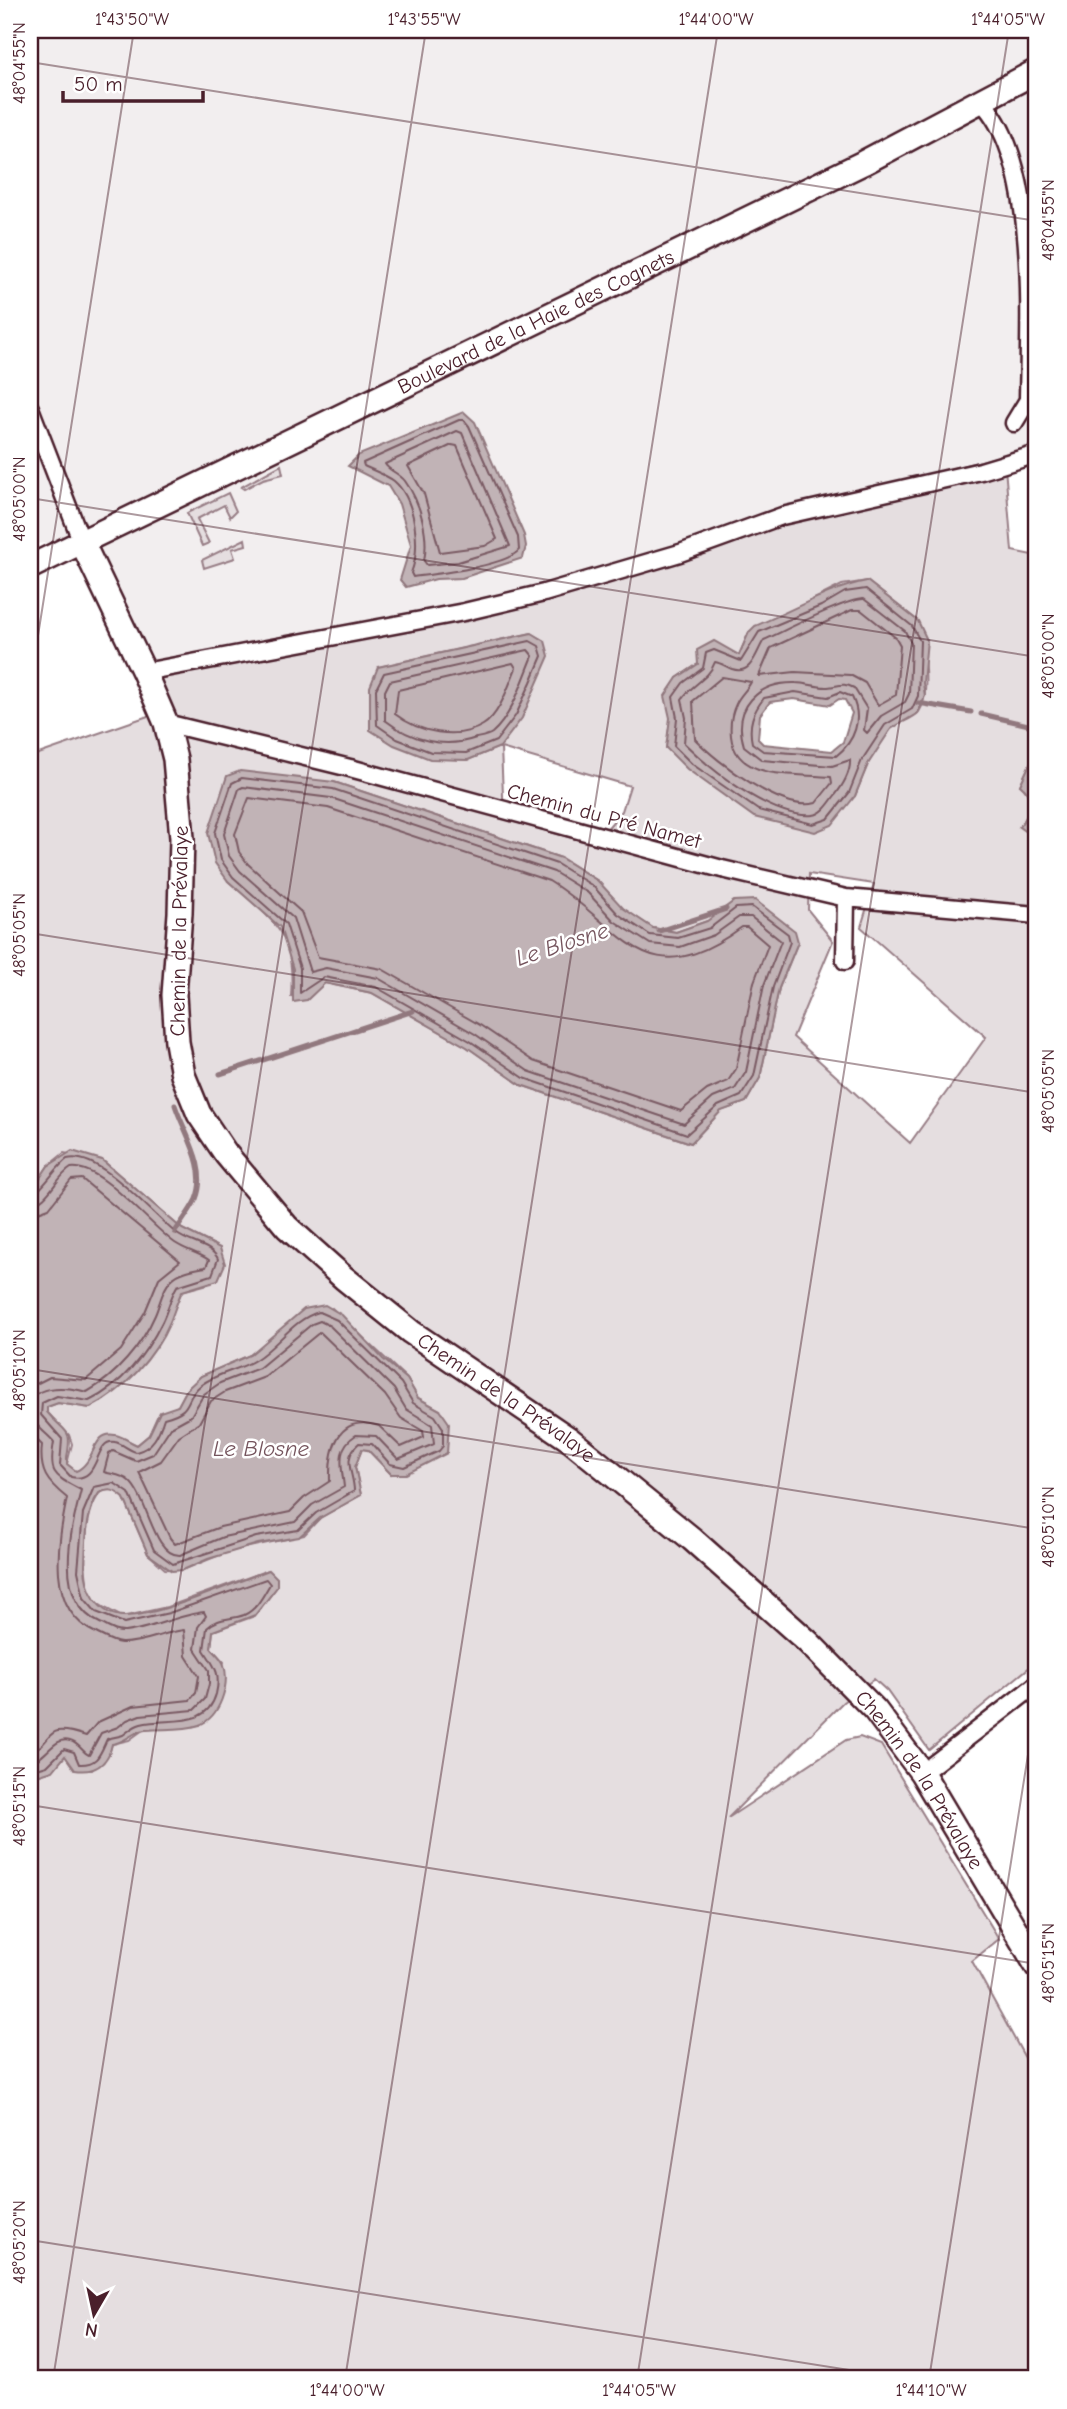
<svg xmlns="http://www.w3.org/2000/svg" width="1067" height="2409" viewBox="0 0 1067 2409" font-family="'Comic Neue',sans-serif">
	<rect width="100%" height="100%" fill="#fff"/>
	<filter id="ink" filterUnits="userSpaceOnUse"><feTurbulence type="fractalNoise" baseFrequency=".0143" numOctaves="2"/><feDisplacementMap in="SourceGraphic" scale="14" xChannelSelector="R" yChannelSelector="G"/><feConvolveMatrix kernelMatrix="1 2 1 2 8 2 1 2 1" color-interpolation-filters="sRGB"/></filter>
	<g filter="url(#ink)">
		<path fill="#f2eeef" d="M30,30H1037V448L969,462L771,515L677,552L479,604L153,673L81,540L35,544L30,548Z"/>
		<path fill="#e5dee0" stroke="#987e86" stroke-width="2" fill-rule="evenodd" d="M1004,455L1012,551L1037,556V749L1020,785C1037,799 1027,815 1027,835L1037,840V1661L929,1750L887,1691L874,1679L843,1702L728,1818L846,1740L860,1737L881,1745L999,1939L972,1961L1037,2080V2379H30V1778L52,1771L65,1756L69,1758L75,1770H92L109,1754L112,1744L129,1740L143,1730L200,1725L224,1662L211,1648L213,1631L255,1616L276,1588L268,1570L167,1607L122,1617C111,1610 97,1607 91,1595C81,1576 83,1499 105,1490H114L124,1498L148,1554L165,1569L183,1570L227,1552L304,1535L320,1518L361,1495L355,1467L362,1449L368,1450L391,1474L440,1410L418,1398L407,1379L332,1308L250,1355L201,1376L187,1389L178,1406L157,1417L149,1435L137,1445L125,1439L95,1445C90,1458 89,1466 75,1472L67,1464L72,1444L69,1435L46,1411L47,1407L58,1403L90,1408L119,1388L163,1335L182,1291L212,1283L213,1244L182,1229L102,1160L64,1153L48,1166L30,1193V757L151,715L153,673L479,604L677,552L771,515ZM867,581L918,621C922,643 932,694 919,712C913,720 899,722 891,729C873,745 864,774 855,796L666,748L677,678L698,664L739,655L749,632L842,585ZM531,633L545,641L500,747L468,760L451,759L378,667ZM501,748L630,786L622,811L594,844L504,819ZM334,782L561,858L598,881L623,909L653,928L676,932L707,921L798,942L779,988L760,1078L746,1102L721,1111L691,1143L521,1085L467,1047L372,993L324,983L307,1000L291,996C296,931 273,921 228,881ZM809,874L874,884L861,927L986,1037L910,1143L793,1037L833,941L808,910Z
			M281,465L283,474L263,479L244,489L241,487Z
			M228,493L236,511L230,517L224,505L197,519L209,543L202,546L187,513Z
			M245,539L246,545L232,549L235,558L204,568L202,560Z"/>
		<path fill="#c1b3b6" stroke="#91787e" stroke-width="2" fill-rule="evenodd" d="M464,412L475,422L524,535L526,546L523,558L462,578L436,579L406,587L400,580L411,545L399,504L388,486L348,466L359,455Z
			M867,581L918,621L927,640L923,683L925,696L918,713L891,729L868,764L855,796L832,825L815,832L754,817L687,769L666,748L670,718L665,696L677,678L698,664L697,650L714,641L739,655L749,632L755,626C789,612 832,587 867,581ZM794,699L830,705L839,699L845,700L852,713L843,742L832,751L763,744L758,739L760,715L770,702Z
			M532,633L545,641L549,656L522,718L500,747L468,760L430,759L394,745L370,730V687L378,667Z
			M1037,749V840L1019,827C1031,812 1037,798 1020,785Z
			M240,771L334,782L561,858L598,881L623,908L653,928L676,932L707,921L734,901L755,900L795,931L798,942L779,988L760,1078L746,1102L721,1111L691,1143L521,1085L467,1047L372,993L325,983L307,1000L293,1002V969L280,927L228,881L215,863L208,833L227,776Z
			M72,1151L102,1160L182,1229L220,1248L225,1264L218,1280L182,1291C177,1301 174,1312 170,1322C155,1357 124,1391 90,1408L58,1403L47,1407V1412C65,1434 73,1427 67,1457V1464L76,1471C96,1463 92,1430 115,1435C123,1436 129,1442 137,1445L149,1435L160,1412L178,1406L187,1389L201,1376L250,1355L304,1309L325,1305L342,1315L383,1359L407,1379L418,1398L440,1410L449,1423L447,1453L406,1474H391L368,1450L362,1449L355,1467L361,1495L320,1518L299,1537L258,1544L208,1559L183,1570L172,1571L148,1554L124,1498C115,1490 110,1488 99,1493C85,1512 86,1543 85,1566C85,1588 98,1616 124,1616C160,1616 233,1583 269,1570L277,1578V1587L255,1615L213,1631L211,1648C215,1653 222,1658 224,1665C230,1685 220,1717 199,1725C182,1731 163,1728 145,1730C132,1732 126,1742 112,1744C108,1764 95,1773 75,1770L65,1756L53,1771L30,1778V1193L48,1166Z"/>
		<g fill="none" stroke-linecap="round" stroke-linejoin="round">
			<path stroke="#7a5a63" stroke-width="2" d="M459,420H464L469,426L518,537L519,550C507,566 435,574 413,577L411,573C421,548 416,500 394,481C386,475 374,471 364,466L363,463Z
				M457,431L462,433L510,546L458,562L427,565L424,561C429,536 421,503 405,481C399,473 389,471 385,464Z
				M452,445L457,446L497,539L485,546L440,552L424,494L408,466Z
				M866,589L912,626L920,641L918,696L912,709L885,725L862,760L849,793L828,819L813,824L758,810L692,764L674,746L677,718L673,697L683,683L703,668L706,653L714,650L741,661L759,632L821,606L845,592Z
				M864,599L905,631L911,643L909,694L905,702L881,716L867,733L864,730L867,709L854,688C843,682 839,686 828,687C819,688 806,683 796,683C758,682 732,707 744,746L762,760L832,766L850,760C851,773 841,788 833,798C828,805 822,814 813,815C772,819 711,770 684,743L686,718L682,699C692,684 709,679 715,662C721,663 725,666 732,669C752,676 756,652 764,640C784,631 848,598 864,599Z
				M852,610H861L896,638L900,645L896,695L878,705L865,683L850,675L795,672L759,676L771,648Z
				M530,641L539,646L542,656L531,682L516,715L496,741L466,753L431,752L397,739L377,725L376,689L384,673Z
				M528,650L533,656C523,680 512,716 492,733C488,736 481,737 476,738C445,749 412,741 385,720V691L390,681Z
				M513,663L516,668C509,684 500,715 483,725C457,741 418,732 395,714L398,690Z
				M722,677L751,682C747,690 739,696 736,704C731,714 730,726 731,736C736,782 798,773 831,777L832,783L816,803C783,813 717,762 695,739L693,701Z
				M795,692L828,697L840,692L852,697C863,719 855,741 836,756L763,751L752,743C748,724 753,712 764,698Z
				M242,778L333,789L557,864L593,886L618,914L650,935L678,938L710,928L736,908L752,907L788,934L790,942L773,987L754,1076L741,1096L718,1106L687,1134L524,1078L470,1041L376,987L324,977L300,993V968L286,924L233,877L221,860L215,833L232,783Z
				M243,787L331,798L554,872L588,893L614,921L650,944L680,947L714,935L739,917H751L781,941L764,985L746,1072L735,1089L713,1098L684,1124L528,1071L475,1034L378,978L326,968L310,972L293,918L240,871L229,856L224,834L239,789Z
				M249,798L328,808L549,881C625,928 644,999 742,927H747L768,945L754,982L736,1069L728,1081L707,1090L681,1111L533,1061L480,1025L382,969L318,957L301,912L248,864L239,852L235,834Z
				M30,1195C40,1194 55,1168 67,1159C100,1150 152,1215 177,1234C189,1243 212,1245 218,1259L212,1275L177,1286C170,1298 168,1310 162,1322C147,1353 121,1386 89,1401L57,1396L42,1403L41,1415L62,1439L60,1465L71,1477C102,1484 93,1438 115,1442C122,1443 128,1450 136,1452C153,1448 159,1434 164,1418C196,1410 182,1400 201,1385C218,1372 238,1371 255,1360C278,1346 293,1319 319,1312L337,1320L401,1383L413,1403L435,1416L443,1428V1446L439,1451L404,1467L390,1464L372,1444L359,1443C341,1459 354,1473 354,1491L316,1513L298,1530L256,1537L173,1564L154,1550L129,1493L114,1483L94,1487L83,1513L78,1571L84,1598L96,1612L124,1623L169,1613L266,1579L270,1584C263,1596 257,1609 244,1615C231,1620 218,1617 207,1628L204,1650C215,1667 221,1673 216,1694C206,1730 169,1717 141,1724C133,1726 129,1731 123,1735C118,1737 112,1737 107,1739C100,1754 98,1765 79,1764L74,1752L64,1749L47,1766L30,1771
				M30,1204C49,1202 55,1178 71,1168C102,1164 149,1225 175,1243C185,1250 199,1253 209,1260L206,1267C195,1269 179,1271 171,1280C162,1289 160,1304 155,1315C142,1345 116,1376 87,1392C69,1386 23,1382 31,1415C34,1426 47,1433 54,1442C48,1475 55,1476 81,1490C71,1529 52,1601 100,1623C108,1627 116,1633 125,1632C152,1629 178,1615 204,1612L206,1616L198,1627L195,1649L209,1670V1684L205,1699L194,1710L140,1715L127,1720L118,1727L101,1733L89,1755C82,1752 79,1743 70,1741C53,1736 47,1759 30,1762
				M30,1215L49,1208L71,1180L82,1179L180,1261L159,1278L145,1312L121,1350L86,1380L50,1377L30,1387
				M320,1321L330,1326L394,1389L406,1409L432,1425L434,1444L398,1459L376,1436L356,1435C335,1448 342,1467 344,1487L312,1505L295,1522L223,1537L180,1555C153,1556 148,1497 129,1481C121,1474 113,1475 104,1472L109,1453L113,1451L136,1461L153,1454L171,1427L191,1416L204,1394L220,1383L259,1368L312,1324Z
				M320,1332L385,1395L401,1418L423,1431L424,1437L401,1447L379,1426C337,1413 329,1450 330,1481L304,1498L290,1512L220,1527L175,1544L170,1538L139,1472L161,1461L179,1436L199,1423L211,1401L225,1392L265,1377Z
				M30,1433L42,1445C39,1472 47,1482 67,1498C58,1542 45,1610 96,1633C104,1637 112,1642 121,1643C142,1644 164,1632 184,1630L186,1656L199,1676L196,1693L190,1700L133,1706L98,1722L86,1736C40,1720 56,1744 30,1751"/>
			<path stroke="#91787e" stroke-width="5" d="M918,703L971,712
				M981,714L1037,727
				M659,931L726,909
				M220,1074L413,1011
				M175,1105C184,1133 209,1168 196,1199C191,1210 182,1221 175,1232"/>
			<defs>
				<path id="street" d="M982,102C1039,162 1029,321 1028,400L1014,423
					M30,408L81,540
					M144,672L464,612L544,593L680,553L782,516L981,471L1037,454
					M166,723L350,768L722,869L846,898L1037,915
					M845,961L846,898
					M922,1773L1037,1684"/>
				<g id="secondary">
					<path id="s1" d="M81,540L144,672L166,723L175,759L182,838L180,913L174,995L177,1042L183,1075L199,1114L226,1154L287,1227L344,1278L411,1332L569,1439L692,1539L808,1642L875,1710L922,1773L1037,1966"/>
					<path id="s2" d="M30,567L863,163L1037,71"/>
				</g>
			</defs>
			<use href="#street" stroke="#4a1f2b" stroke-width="21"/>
			<use href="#secondary" stroke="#4a1f2b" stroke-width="28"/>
			<use href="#street" stroke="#fff" stroke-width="16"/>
			<use href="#secondary" stroke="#fff" stroke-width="23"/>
		</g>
	</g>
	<path fill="none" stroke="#4a1f2b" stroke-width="2" stroke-opacity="0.45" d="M30,62L1037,221M30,498L1037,657M30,686L134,30M30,933L1037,1093M30,1369L1037,1529M30,1805L1037,1964M30,2240L906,2379M53,2379L426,30M345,2379L718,30M637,2379L1009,30M929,2379L1037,1698"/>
	<g text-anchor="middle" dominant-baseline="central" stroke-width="5" stroke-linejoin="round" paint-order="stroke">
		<g font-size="21" fill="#4a1f2b" stroke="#fff">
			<text stroke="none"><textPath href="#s2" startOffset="562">Boulevard de la Haie des Cognets</textPath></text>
			<text transform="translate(604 816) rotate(15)">Chemin du Pré Namet</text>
			<text transform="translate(179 931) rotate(-89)">Chemin de la Prévalaye</text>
			<text stroke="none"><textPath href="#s1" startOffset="1020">Chemin de la Prévalaye</textPath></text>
			<text stroke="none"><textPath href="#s1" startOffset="1587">Chemin de la Prévalaye</textPath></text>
		</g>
		<g font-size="23" font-style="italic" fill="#74535c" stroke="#fff">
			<text transform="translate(562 944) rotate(-18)">Le Blosne</text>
			<text x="261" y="1448">Le Blosne</text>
		</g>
	</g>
	<rect width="1067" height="2409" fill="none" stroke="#fff" stroke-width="77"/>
	<g transform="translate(94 2314) rotate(189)" stroke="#ffffff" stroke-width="5" paint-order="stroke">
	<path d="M0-5L12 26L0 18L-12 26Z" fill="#4a1f2b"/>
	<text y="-10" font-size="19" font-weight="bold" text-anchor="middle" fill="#4a1f2b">N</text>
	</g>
	<path d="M63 91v10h140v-10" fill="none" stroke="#4a1f2b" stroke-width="3.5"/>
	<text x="74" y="91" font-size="21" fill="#4a1f2b" stroke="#ffffff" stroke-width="5" paint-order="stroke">50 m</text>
	<rect x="38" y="38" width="990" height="2332" fill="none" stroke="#4a1f2b" stroke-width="2.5"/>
	<g font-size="18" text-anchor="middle" fill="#4a1f2b">
		<text x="132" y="25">1°43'50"W</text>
		<text x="424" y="25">1°43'55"W</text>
		<text x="716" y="25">1°44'00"W</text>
		<text x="1008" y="25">1°44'05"W</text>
		<text transform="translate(19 63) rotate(-90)" y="6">48°04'55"N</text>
		<text transform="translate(1048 220) rotate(-90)" y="6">48°04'55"N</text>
		<text transform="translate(19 499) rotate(-90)" y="6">48°05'00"N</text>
		<text transform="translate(1048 656) rotate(-90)" y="6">48°05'00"N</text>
		<text transform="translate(19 935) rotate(-90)" y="6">48°05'05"N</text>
		<text transform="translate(1048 1091) rotate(-90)" y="6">48°05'05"N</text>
		<text transform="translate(19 1370) rotate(-90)" y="6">48°05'10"N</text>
		<text transform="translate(1048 1527) rotate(-90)" y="6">48°05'10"N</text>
		<text transform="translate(19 1806) rotate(-90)" y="6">48°05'15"N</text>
		<text transform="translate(1048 1963) rotate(-90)" y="6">48°05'15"N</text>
		<text transform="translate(19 2242) rotate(-90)" y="6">48°05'20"N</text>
		<text x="347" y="2396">1°44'00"W</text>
		<text x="639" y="2396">1°44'05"W</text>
		<text x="931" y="2396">1°44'10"W</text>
	</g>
</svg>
